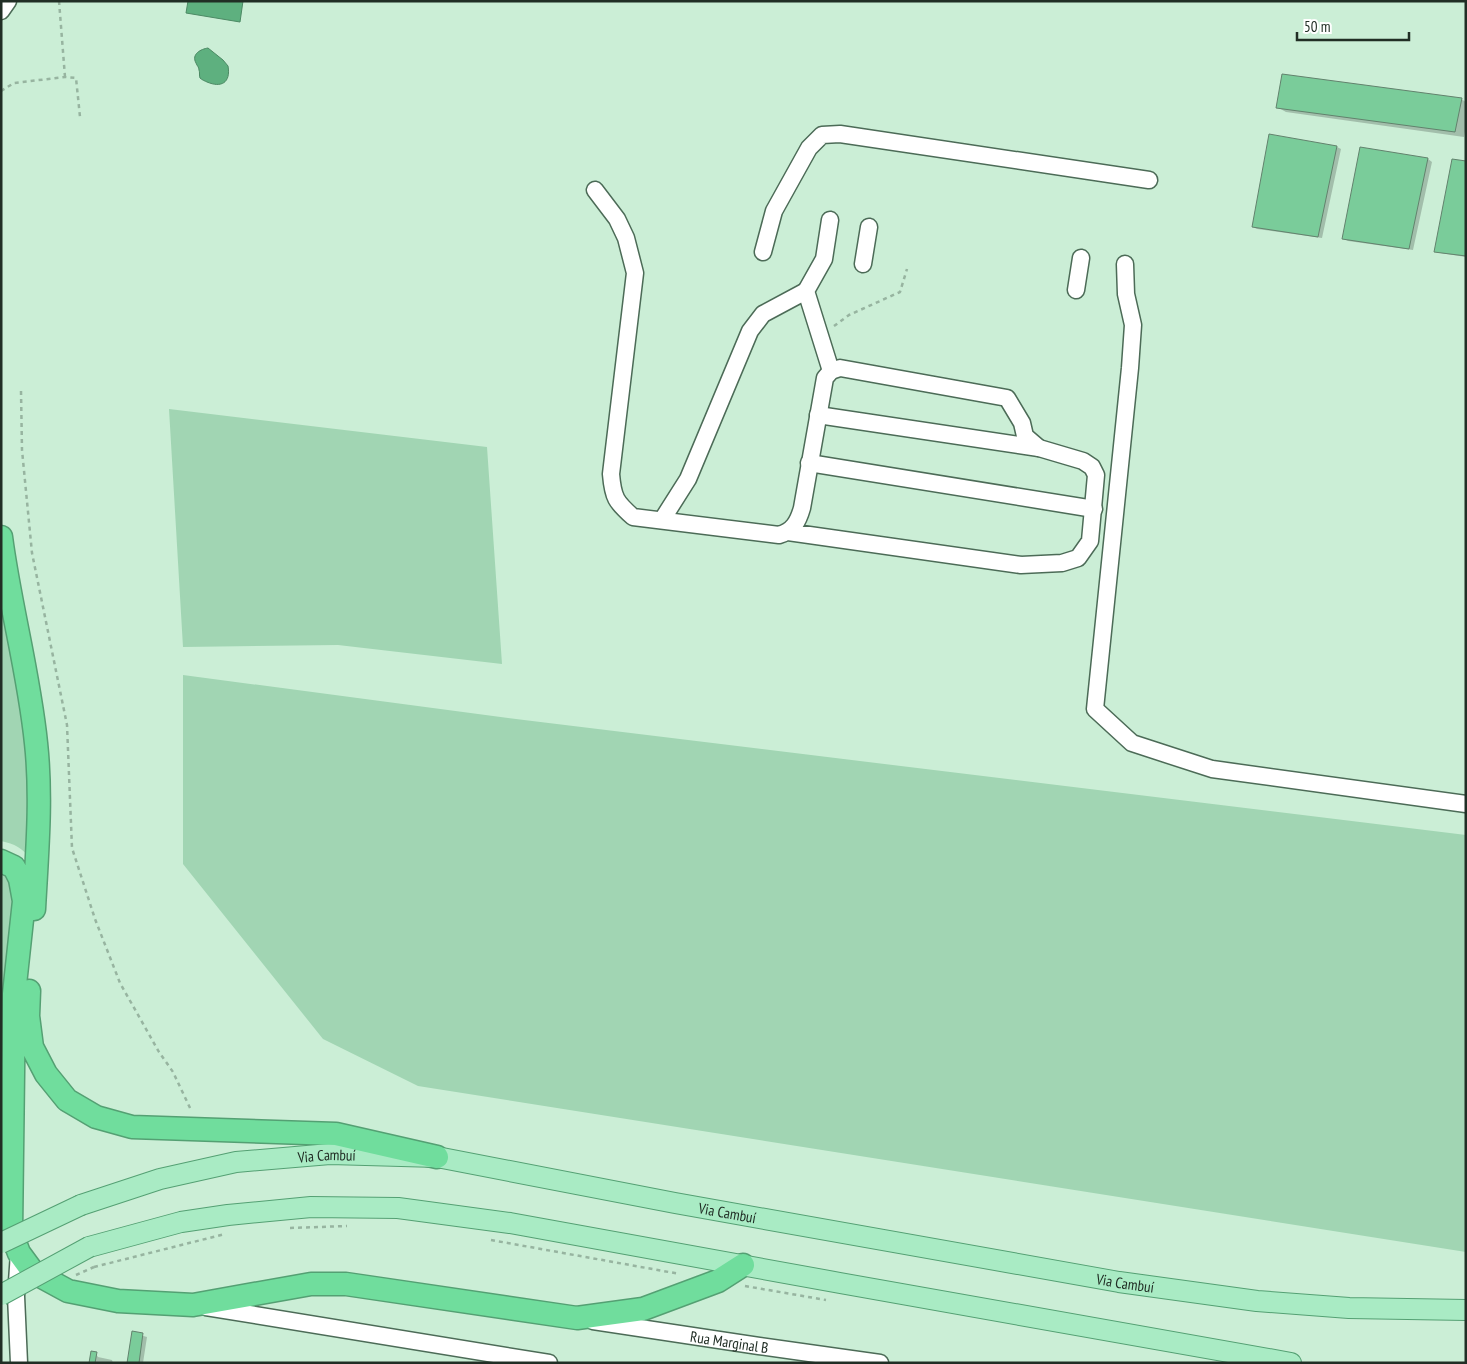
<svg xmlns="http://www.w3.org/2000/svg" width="1467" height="1364" viewBox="0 0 1467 1364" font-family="'PT Sans Narrow',sans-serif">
	<rect width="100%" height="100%" fill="#cbeed6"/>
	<path fill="#a1d5b3" d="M169,409L487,447L502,664L338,645L183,647Z
		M1,556L26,689L31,859C22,848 15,844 1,841Z
		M183,675L524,720L1466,835V1252L418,1086L323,1039L183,864Z
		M1,861L14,867L1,1218Z"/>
	<path fill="#5eb07f" stroke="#4c8964" d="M188,1H243L240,22L186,13Z
		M208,48L223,60L228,66C231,83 221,88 207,82C205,81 202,80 200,78C199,76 200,72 199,70C199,67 197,66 196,63C191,54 201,49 208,48Z"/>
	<path fill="#0003" d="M1461,99L1466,102V126L1464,137L1286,112L1277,107Z
		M1337,147L1341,149L1322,238L1257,229L1253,227Z
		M1428,159L1432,162L1413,250L1348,241L1344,239Z
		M1466,162V257L1440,253L1436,251Z
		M133,1333L147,1337L143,1363H129Z
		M96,1354L98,1357L112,1360L113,1363H90Z"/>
	<path fill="#7acc9a" stroke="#62826d" d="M1282,74L1462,98L1455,132L1276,108Z
		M1269,134L1337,146L1318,237L1252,227Z
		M1360,147L1428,158L1409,249L1342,239Z
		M1452,159L1466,161V256L1434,252Z
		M132,1331L143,1333L139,1363H127Z
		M91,1351L97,1352L95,1363H89Z"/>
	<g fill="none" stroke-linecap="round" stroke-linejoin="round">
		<defs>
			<g id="minor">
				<path d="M1,11L8,1"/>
				<path d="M595,190L617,219L626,238L635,273L611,474C613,498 616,502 633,517L779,535C793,531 798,522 802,508L825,378L831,371L840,368L1007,398L1022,423L1025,436L1039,448L1083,461L1092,467L1096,475L1090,541L1078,558L1062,563L1021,565L788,532"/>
				<path d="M830,220L824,259L806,291L831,371"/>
				<path d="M763,252L774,211L809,148L822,135L840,134L1149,180"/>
				<path d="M863,264L869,227"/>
				<path d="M1125,264L1126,294L1133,325L1130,368L1095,709L1132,743L1212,769L1466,804"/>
				<path d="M1076,290L1081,258"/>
				<path d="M818,415L1039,448"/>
				<path d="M809,463L1094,509"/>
				<path d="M662,520L688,479L750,331L763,314L806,291"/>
				<path d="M206,1307L549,1363"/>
				<path id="s1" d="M593,1321L759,1346L880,1363"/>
				<path d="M19,1363L16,1296L19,1253"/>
			</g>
			<g id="major">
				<path id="s2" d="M81,1205L160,1179L236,1162L330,1154L437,1157L675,1203L1119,1282L1257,1301L1349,1308L1466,1310"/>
				<path d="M89,1247L181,1222L228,1215L311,1207L398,1208L510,1223L840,1283L1291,1363"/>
			</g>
			<path id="highway" d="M1,537C10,606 29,673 36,743C42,798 37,853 34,909
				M1,861L14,867L20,879L24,901L14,994L11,1232L19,1253L33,1272L68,1291L118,1301L193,1305L311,1284H346L577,1318L643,1309L718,1281L743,1265
				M29,991L28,1016L32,1047L46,1074L67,1100L96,1117L132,1127L336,1134L437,1157"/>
		</defs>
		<use href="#minor" stroke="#4c6b57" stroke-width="19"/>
		<use href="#major" stroke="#54a073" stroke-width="22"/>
		<use href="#highway" stroke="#54a073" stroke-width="25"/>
		<path stroke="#97b4a0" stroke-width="2.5" stroke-dasharray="4 4" stroke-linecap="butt" d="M59,1L65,77
			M1,91L14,83L65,77L76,78L80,117
			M834,326L849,315L900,292L907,269
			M21,391L22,450L32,553L67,725L72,848L95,919L120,983L159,1052L173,1072L191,1110
			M290,1228L347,1226
			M491,1240L680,1274
			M94,1267L225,1234
			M745,1286L826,1300"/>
		<use href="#minor" stroke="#fff" stroke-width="16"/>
		<use href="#major" stroke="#a9ebc4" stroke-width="20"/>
		<use href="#highway" stroke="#70dd9d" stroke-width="22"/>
		<defs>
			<path id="major-bridge" d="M1,1243L81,1205
				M1,1295L89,1247"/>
		</defs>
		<use href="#major-bridge" stroke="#54a073" stroke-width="22" stroke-linecap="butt"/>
		<path stroke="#97b4a0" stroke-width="2.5" stroke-dasharray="4 4" stroke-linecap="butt" d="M76,1275L94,1267"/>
		<use href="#major-bridge" stroke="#a9ebc4" stroke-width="20"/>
	</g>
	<g text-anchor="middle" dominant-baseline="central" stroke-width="4" stroke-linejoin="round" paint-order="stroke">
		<g font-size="15" fill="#212e25" stroke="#fff">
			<text stroke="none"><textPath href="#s2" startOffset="252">Via Cambuí</textPath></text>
			<text stroke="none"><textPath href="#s2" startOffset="658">Via Cambuí</textPath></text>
			<text stroke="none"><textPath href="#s2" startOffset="1062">Via Cambuí</textPath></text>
			<text stroke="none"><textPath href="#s1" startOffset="138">Rua Marginal B</textPath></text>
		</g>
	</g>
	<rect width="1467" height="1364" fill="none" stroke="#212e25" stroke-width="5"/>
	<path d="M1297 32v8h112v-8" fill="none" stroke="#212e25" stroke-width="2.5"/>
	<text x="1304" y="32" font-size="15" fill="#212e25" stroke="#ffffff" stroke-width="4" paint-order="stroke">50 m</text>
</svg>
